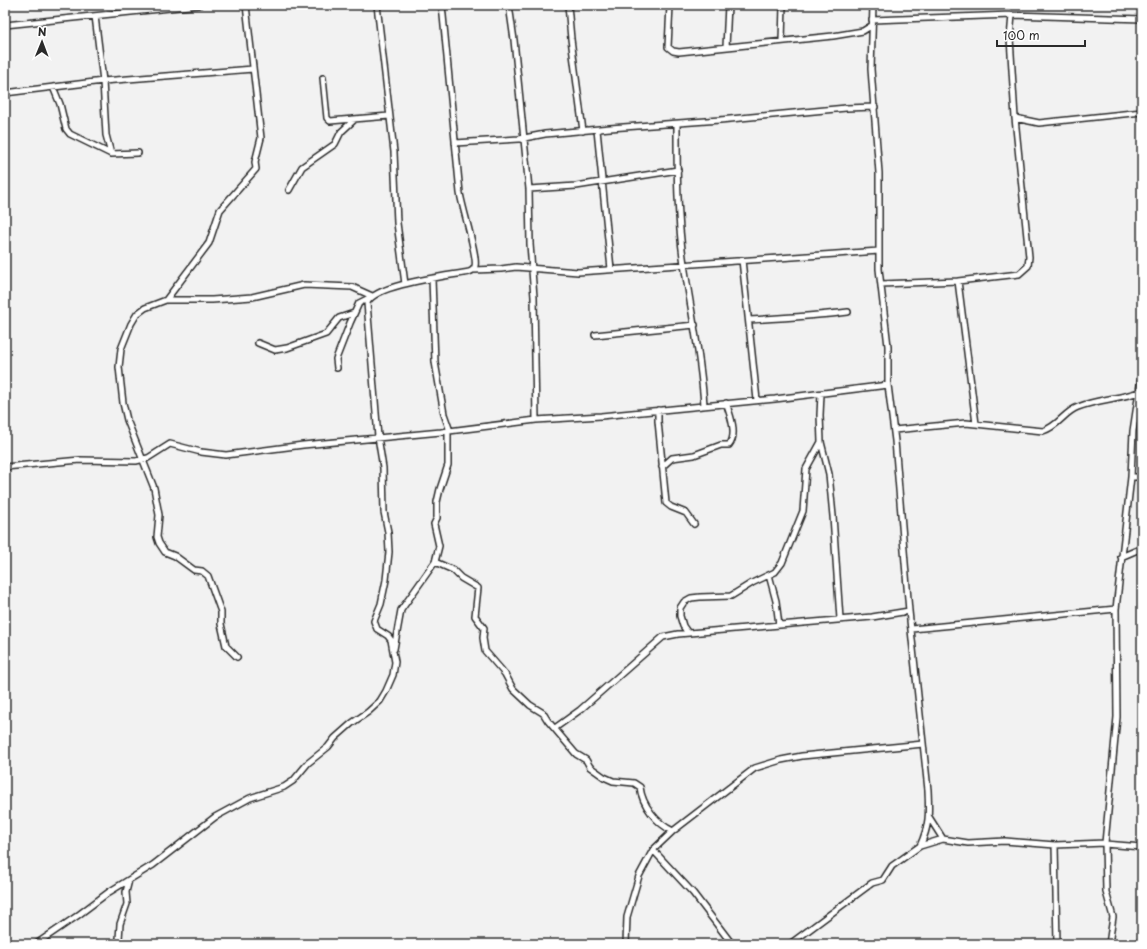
<svg xmlns="http://www.w3.org/2000/svg" width="1147" height="949" viewBox="0 0 1147 949" font-family="'Playpen Sans',sans-serif">
	<rect width="100%" height="100%" fill="#f2f2f2"/>
	<filter id="ink" filterUnits="userSpaceOnUse"><feTurbulence type="fractalNoise" baseFrequency=".025" numOctaves="2"/><feDisplacementMap in="SourceGraphic" scale="8" xChannelSelector="R" yChannelSelector="G"/><feConvolveMatrix kernelMatrix="1 2 1 2 8 2 1 2 1" color-interpolation-filters="sRGB"/></filter>
	<g filter="url(#ink)">
		<g fill="none" stroke-linecap="round" stroke-linejoin="round">
			<defs>
				<path id="minor" d="M377,5L394,152L397,223L405,284
					M509,5L514,40L529,189L530,244L534,297L536,420
					M568,5L571,39L583,131
					M670,5L668,47L673,51L679,52L833,36L863,31L871,26
					M873,5L871,69L879,173V269L888,346V385L895,441L909,611L928,790C929,812 930,825 920,846
					M95,16L103,81L106,135L111,154
					M872,20L1012,15L1142,19
					M5,25L199,5
					M782,41L783,5
					M726,47L728,5
					M323,78L327,118L330,121L389,116
					M53,87L60,104L66,129L70,134L111,154L138,153
					M5,93L103,81L253,69
					M1015,118L1039,123L1142,112
					M677,124C677,170 677,218 684,264C691,311 701,357 704,405
					M597,130L611,269
					M455,143L519,139L545,134L610,128L720,120L846,108L875,107
					M529,189L576,186L678,170
					M289,190L302,167L335,144L341,132L354,120
					M742,260L757,400
					M473,270L501,269L516,267L578,272L879,251
					M432,279L435,362L444,414L450,431
					M958,281L976,424
					M881,284L958,281L1019,274L1028,266L1029,257L1015,118L1010,38L1012,15
					M166,300H212L252,297L304,285L352,287L372,296
					M749,320C782,318 815,316 848,312
					M595,335L695,325
					M258,343L275,350L287,348L326,334L339,318L354,313
					M337,368L336,359L350,323L359,303L369,298
					M821,394L820,415L821,442L829,474L833,516L840,619
					M658,410V421L666,503L671,507L686,513L694,524
					M894,430L966,423L1043,431C1059,426 1064,412 1078,407C1098,399 1119,399 1139,392
					M5,467L80,460L136,461L148,458L170,444L201,452L226,455L303,445L441,432L536,420L601,416L775,399L888,385
					M662,467L672,458L694,455L721,445H729C738,435 730,414 726,403
					M1131,477H1142
					M1121,557L1142,548
					M435,562L453,570L461,578L478,588L475,616L484,628L483,638L485,651L505,674L513,689L530,705L543,713L548,721L576,754L586,760L590,767L604,777L613,781L634,783L640,787C642,805 657,824 673,831
					M769,575L776,601L779,625
					M912,629L1116,609
					M688,633L683,626L680,616V608L684,602L691,598L700,597L731,596L752,583L775,572L782,563L803,511L806,469L821,442
					M394,649L401,610L435,562L439,546L434,524L437,518V502L440,489L448,465V432
					M237,657L226,646L221,624V612L208,576L202,571L194,570L175,556L165,552L159,543L157,537L159,515L154,488L127,420L123,403L119,367L121,349L131,324L137,314L145,308L166,300L209,243L220,210L256,169L255,162L261,138L246,5
					M555,728L580,710L663,637L678,634L872,617L909,611
					M929,817L943,839
					M1105,844L1142,847
					M1055,845L1057,944
					M653,850L693,893L732,944
					M36,944L77,916L109,892L153,865L215,817L250,798L284,787L293,781L308,763L328,747L335,738L352,723L368,712L380,701L386,691L393,675L395,662L391,640L388,636L377,629L374,621L381,604L386,580L389,552L388,532L384,512L383,468L378,437L367,303C375,284 449,276 469,272C472,271 474,270 475,266C478,257 462,207 460,193L442,5
					M117,944L119,939L120,924L127,904L126,892L129,880
					M626,944L627,917L639,876L653,850L673,831L755,768L781,760L802,756L923,744
					M790,944L872,883L883,880L892,866L920,846L943,839L968,843L1005,841L1055,845L1105,843
					M1109,944L1113,917L1106,892L1105,843L1117,717L1116,609L1131,477L1133,431L1142,372"/>
			</defs>
			<use href="#minor" stroke="#2b2b2b" stroke-width="8"/>
			<use href="#minor" stroke="#fff" stroke-width="5"/>
		</g>
	</g>
	<rect width="1147" height="949" fill="none" stroke="#fff" stroke-width="20"/>
	<rect x="10" y="10" width="1127" height="929" fill="none" stroke="#2b2b2b" stroke-width="1.5" filter="url(#ink)"/>
	<g transform="translate(42 42) rotate(1)" stroke="#ffffff" stroke-width="3" paint-order="stroke">
	<path d="M0-3L7 15L0 10L-7 15Z" fill="#2b2b2b"/>
	<text y="-6" font-size="11" font-weight="bold" text-anchor="middle" fill="#2b2b2b">N</text>
	</g>
	<path d="M997 40v6h88v-6" fill="none" stroke="#2b2b2b" stroke-width="2"/>
	<text x="1003" y="40" font-size="12" fill="#2b2b2b" stroke="#ffffff" stroke-width="3" paint-order="stroke">100 m</text>
</svg>
